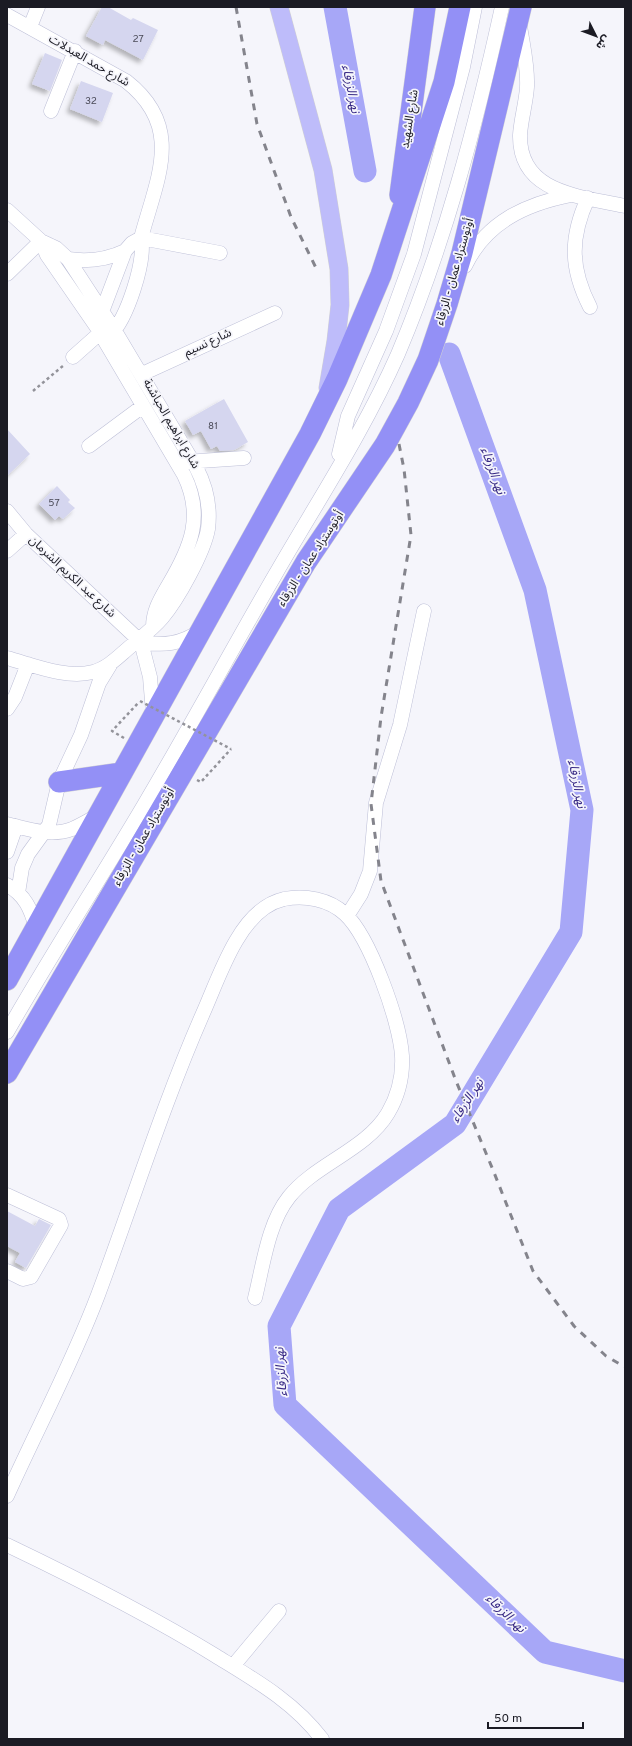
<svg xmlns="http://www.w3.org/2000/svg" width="632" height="1746" viewBox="0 0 632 1746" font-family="Overpass,'Noto Sans Arabic',sans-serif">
	<defs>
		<filter id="shadow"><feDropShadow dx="-3.5" dy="3.5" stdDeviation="2" flood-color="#0004"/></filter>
	</defs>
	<rect width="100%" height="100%" fill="#f5f5fb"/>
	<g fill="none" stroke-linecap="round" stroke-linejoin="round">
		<path stroke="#a7a7f7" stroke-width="23" d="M335,7L365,171
			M449,354L535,590L582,810L571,932L455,1124L339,1209L279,1326L285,1405L545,1652L625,1671"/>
	</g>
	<path fill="#d5d6ef" filter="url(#shadow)" d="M102,7H108L131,20L133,18L158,30L143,60L105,40L103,45L86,36Z
		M45,53L62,60L50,91L32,84Z
		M81,81L113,93L102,122L70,109Z
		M224,399L248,442L234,450L220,451L217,446L211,449L201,431L193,435L185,421Z
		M7,429L30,454L7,476Z
		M57,486L70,500L68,502L75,508L63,519L59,516L55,520L39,504Z
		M7,1211L35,1226L39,1219L51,1225L26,1268L15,1262L20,1253L7,1246Z"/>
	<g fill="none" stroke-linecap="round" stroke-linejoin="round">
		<defs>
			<path id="minor" d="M7,15L126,81C185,127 157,178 141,238C146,261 127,319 110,335
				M520,26C523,46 528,66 527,87C526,103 521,119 520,135C519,194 581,196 625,206
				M30,27L38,7
				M51,111L75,51
				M588,198C570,237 570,268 590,307
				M7,210L41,241L56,248L68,259L115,331L196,467C206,486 211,506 208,529C204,552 178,599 162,618C151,631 136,641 124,652C115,660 105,669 93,672C66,679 33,665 7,658
				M141,238L220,253
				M41,241L47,255L96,326L184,475C204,516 191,547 169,584C161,598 153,610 153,627
				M68,259C88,262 106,260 125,251
				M465,266C486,222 526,204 571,195
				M7,274L41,241
				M100,317L125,251L132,243L141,238
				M73,357L100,333
				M142,374L275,313
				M89,446L143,406
				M339,454L348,416L386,331L414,254L463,67L475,7
				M185,462L244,458
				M7,511L26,534L141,642C164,646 181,644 200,631
				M7,551L26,534
				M141,642L150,677L153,713
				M7,709L15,697L28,664
				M7,824C28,829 51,837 72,829C81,825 89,820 97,816
				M7,852L16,826
				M7,885C25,895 31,909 36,928
				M18,893L22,868L28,854L49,825L59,782L81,735L99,683L110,665
				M347,916L361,894L370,871L376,803L400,725L424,611
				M7,1032C51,955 99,881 144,805C189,729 231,651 275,575C317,502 364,431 398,354C445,243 476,125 502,7
				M7,1195L59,1219L61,1225L31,1277L23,1279L7,1271
				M7,1496C37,1429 72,1364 98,1295C133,1201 163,1104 204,1011C214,988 223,963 236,941C247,922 262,904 284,899C305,895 329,899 345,914C370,937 400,1022 402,1056C403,1076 398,1096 388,1113C366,1150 315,1164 289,1197C268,1223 263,1266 255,1298
				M7,1545C78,1579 148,1614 216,1656C255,1680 294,1702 322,1739
				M233,1666L279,1611"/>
			<path id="major" d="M279,7L323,170L339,269L340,305L336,341L328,388"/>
			<path id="highway" d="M400,195L425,7
				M59,782L122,773
				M7,980L310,434L337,379L381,275L444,82L460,7
				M7,1073L306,562L385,445L408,403L428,360L447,304L462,253L521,7"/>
		</defs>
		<use href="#minor" stroke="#bdbfd7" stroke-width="15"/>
		<use href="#major" stroke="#d1d1d3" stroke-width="19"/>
		<use href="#highway" stroke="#d1d1d3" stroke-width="22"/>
		<path stroke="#93939a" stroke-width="2.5" stroke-dasharray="3 3" stroke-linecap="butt" d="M33,391L64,365
			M124,738L112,731L139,702
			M197,780L201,782L231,749"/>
		<use href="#minor" stroke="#fff" stroke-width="14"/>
		<use href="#major" stroke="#bebcfa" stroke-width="18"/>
		<use href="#highway" stroke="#9390f6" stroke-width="21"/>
		<path stroke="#84848c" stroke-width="3" stroke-dasharray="7 7" stroke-linecap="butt" d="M236,7L257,124L291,217L318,272
			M399,444L404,469L411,535L381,717L371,804L381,881L456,1081L493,1170L533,1271L574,1326L606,1356L625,1367"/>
		<path stroke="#93939a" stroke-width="2.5" stroke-dasharray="3 3" stroke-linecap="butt" d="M140,701L231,749"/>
	</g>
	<g text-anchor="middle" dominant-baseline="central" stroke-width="3.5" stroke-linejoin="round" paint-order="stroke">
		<g font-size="10" fill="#4a4a57">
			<text x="138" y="39">27</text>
			<text x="91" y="101">32</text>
			<text x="213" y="426">81</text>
			<text x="54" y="503">57</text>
		</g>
		<g font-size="12" fill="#1b1b24" stroke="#f5f5fb">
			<text transform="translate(89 61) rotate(30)">شارع حمد العبدلات</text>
			<text transform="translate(410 119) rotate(-81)">شارع الشهيد</text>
			<text transform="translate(455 272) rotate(-74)">أوتوستراد عمان - الزرقاء</text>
			<text transform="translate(208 343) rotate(-25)">شارع نسيم</text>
			<text transform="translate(171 424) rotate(60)">شارع ابراهيم الحباشنة</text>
			<text transform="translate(311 559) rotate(-57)">أوتوستراد عمان - الزرقاء</text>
			<text transform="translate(72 577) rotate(43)">شارع عبد الكريم الشرمان</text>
			<text transform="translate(144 837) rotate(-60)">أوتوستراد عمان - الزرقاء</text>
		</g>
		<g font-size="13" font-style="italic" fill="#382a85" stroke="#f5f5fb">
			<text transform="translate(350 89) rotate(79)">نهر الزرقاء</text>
			<text transform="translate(492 471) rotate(70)">نهر الزرقاء</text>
			<text transform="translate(576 784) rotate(79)">نهر الزرقاء</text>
			<text transform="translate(468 1101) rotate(-57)">نهر الزرقاء</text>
			<text transform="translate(282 1372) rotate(-94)">نهر الزرقاء</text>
			<text transform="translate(505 1614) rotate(44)">نهر الزرقاء</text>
		</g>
	</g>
	<rect width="632" height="1746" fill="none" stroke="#1b1b24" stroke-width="16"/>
	<g transform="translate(596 36) rotate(132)" stroke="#f5f5fb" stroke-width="3" paint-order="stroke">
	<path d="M0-3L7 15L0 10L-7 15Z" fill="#1b1b24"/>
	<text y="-6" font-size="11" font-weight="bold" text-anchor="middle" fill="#1b1b24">ش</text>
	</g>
	<path d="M488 1722v6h95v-6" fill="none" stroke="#1b1b24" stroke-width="2"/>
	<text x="494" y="1722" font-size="12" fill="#1b1b24" stroke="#f5f5fb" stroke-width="3" paint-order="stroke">50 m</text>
</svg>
